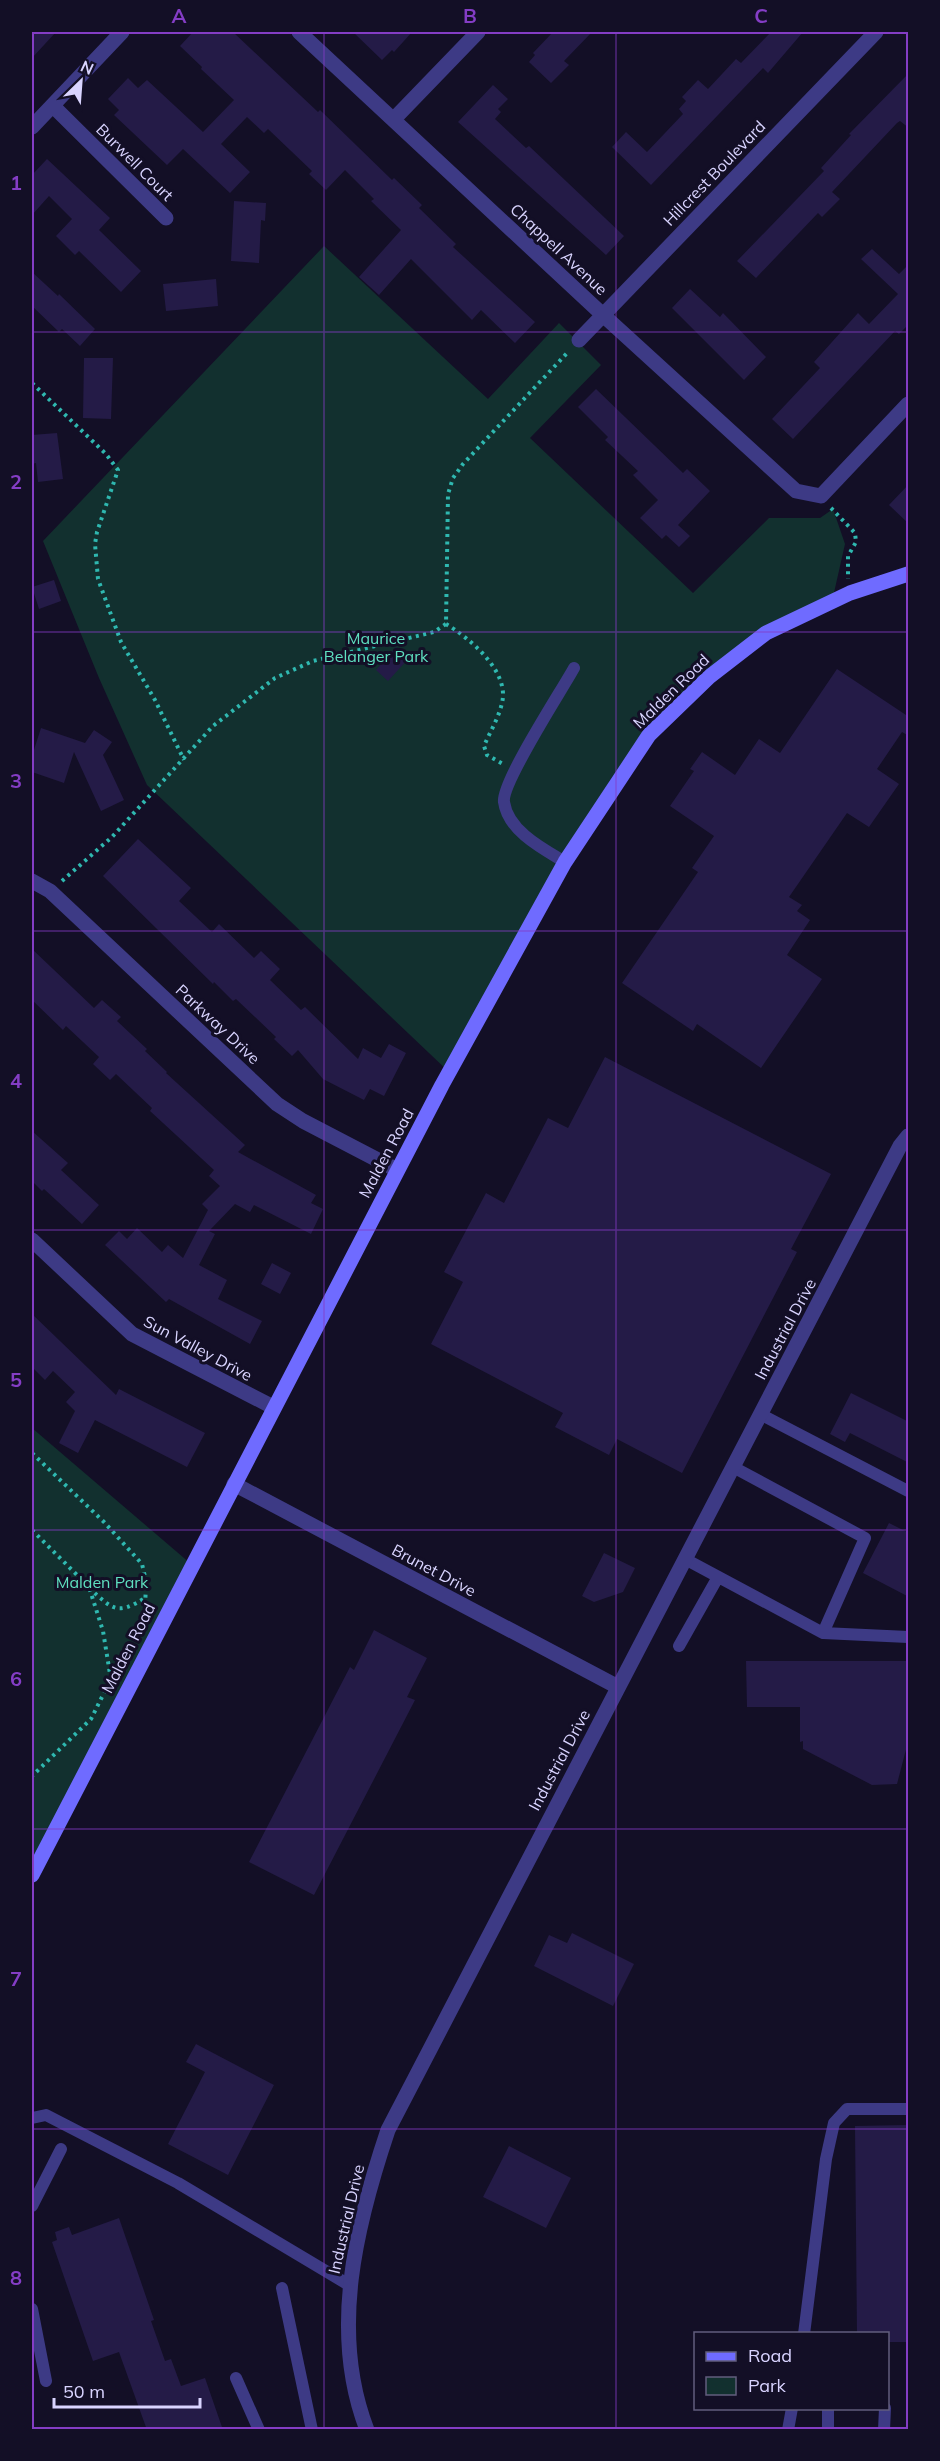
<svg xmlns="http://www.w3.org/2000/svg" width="940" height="2461" viewBox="0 0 940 2461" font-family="Mulish,sans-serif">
	<rect width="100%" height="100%" fill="#130f26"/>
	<path fill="#12302f" d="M324,246L488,399L559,323L601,365L530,438L693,593L769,518H820L833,509L845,544L831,606L749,645L612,777L449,1072L147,785L99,678L43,541Z
		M32,1428L191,1564L32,1871Z"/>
	<path fill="#241b47" d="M32,32H56L32,58Z
		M193,32H233L318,112L320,110L392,180L394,178L422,205L419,208L456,244L453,247L535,322L515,343L481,310L472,320L411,259L379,295L359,277L401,230L371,201L374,199L345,170L326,190L309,174L312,171L268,129L264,133L247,117L221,144L250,172L230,193L183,149L167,165L114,115L119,110L108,99L128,78L138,88L147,80L203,132L234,100L201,69L202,67L180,46Z
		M353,32H412L394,52L392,50L382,60Z
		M553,32H592L564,61L569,65L551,83L529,62L535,55L533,53Z
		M771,32H803L768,73L763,68L651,185L612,147L626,132L647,152L683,114L679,109L686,101L682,97L698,80L708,89L736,59L741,63Z
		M909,73V128L900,121L897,123L832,192L840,199L822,217L818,213L756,278L737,261L824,171L821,168L851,135L849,134Z
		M493,85L508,99L498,109L501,112L495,119L526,148L529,146L624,236L606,255L458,122Z
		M47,159L110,218L99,230L141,271L121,292L79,251L75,255L56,236L72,219L49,196L32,215V175Z
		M234,201L266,203L265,221L261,220L259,263L231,261Z
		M872,249L899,274L909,264V324L899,334L895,331L793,439L772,419L820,368L814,362L858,313L869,324L898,294L861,259Z
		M32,272L58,296L59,294L95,329L80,346L62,329L59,332L32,306Z
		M216,279L218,306L166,311L163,284Z
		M690,289L720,317L723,313L766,357L744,380L672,308Z
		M84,358H113L111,419L83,418Z
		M596,389L683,473L687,469L710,491L678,525L690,536L679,547L666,535L662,539L640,518L658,500L633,475L638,471L605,440L608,437L578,407Z
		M57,433L63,479L38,482L36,463L32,464V435Z
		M909,484V524L889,505Z
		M54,580L61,601L39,609L32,587Z
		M396,647L409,658L388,681L376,670Z
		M837,669L909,717V736L902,732L877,769L899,784L869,827L847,813L789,897L802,905L797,911L810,920L787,955L822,979L761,1068L697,1024L693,1031L622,983L698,872L692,868L714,836L670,806L694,771L690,769L702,752L735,775L759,739L780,753Z
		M41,728L85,743L94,730L112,742L103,755L124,800L101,811L74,752L64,783L32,772V756Z
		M138,839L191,888L179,901L212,932L219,924L254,958L261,951L280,969L270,980L301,1010L305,1007L358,1059L363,1048L381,1058L389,1044L406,1053L384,1096L370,1089L364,1100L323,1079L298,1050L292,1056L274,1039L276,1037L236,999L233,1001L214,982L213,984L103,876Z
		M32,949L94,1008L102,1000L121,1017L117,1021L147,1049L145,1051L167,1072L166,1073L245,1145L238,1152L316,1195L311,1203L323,1209L311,1234L254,1205L250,1212L235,1204L209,1231L215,1234L199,1265L227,1280L218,1299L262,1321L250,1344L169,1299L166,1302L105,1245L119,1231L127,1239L137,1228L162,1252L168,1245L183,1258L208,1210L202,1204L220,1186L209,1176L214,1170L150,1111L152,1108L116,1074L110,1080L93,1064L99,1057L66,1026L63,1030L32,1000Z
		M605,1057L831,1174L791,1249L797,1252L682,1473L617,1439L609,1455L555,1427L563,1413L431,1344L463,1282L444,1272L486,1193L504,1203L548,1118L568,1128Z
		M32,1131L68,1163L61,1170L99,1205L82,1224L44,1189L42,1191L32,1181Z
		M272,1263L291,1273L280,1294L261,1284Z
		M32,1314L116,1395L119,1389L205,1433L187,1467L95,1420L78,1453L59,1443L75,1411L66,1402L75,1392L53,1371L45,1380L32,1367Z
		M851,1393L909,1422V1463L850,1433L845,1442L830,1434Z
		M889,1523L909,1533V1597L863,1573Z
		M604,1553L635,1568L623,1592L594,1602L582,1596Z
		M374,1630L427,1658L407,1697L415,1700L314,1895L249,1862L350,1667L354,1670Z
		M746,1661H909V1738L897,1784L872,1785L803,1749V1741L800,1742V1707H747Z
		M572,1933L634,1964L613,2006L534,1966L549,1935L567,1943Z
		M196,2044L274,2085L228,2175L168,2144L205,2072L186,2062Z
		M909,2125V2342H888V2334H857L855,2126Z
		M509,2146L571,2178L546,2228L483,2197Z
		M119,2218L154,2320L151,2321L165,2361L171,2359L181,2386L205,2378L223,2430H147L119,2352L93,2361L52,2242L57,2240L55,2232L69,2227L72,2235Z"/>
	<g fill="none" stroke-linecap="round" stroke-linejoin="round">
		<path stroke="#2fb8b0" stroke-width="4" stroke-dasharray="3 4.5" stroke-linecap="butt" d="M32,383L106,454L118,470L97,532L95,544L98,579L121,642L155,700L184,760
			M831,508L855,533L856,542L848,556V579
			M446,624C469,638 510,671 502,703C499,717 490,732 484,746L487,755L503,764
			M62,881L112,837L213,726L275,678L313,661L434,632L446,624L448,494L453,478L463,464L568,352
			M32,1453L104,1522L142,1564L146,1581L145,1611L91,1719L32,1776
			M32,1530L89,1587L103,1631L111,1680
			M89,1588C113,1609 116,1616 145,1598"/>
		<path stroke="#3d3a85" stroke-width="12" d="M565,862C543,849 508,831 504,802C501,783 562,690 574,668
			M760,1414L908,1491
			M733,1467L865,1538L823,1633
			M685,1559L823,1633L908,1637
			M679,1646L718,1577
			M32,2118L46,2115L178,2183L349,2285
			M32,2206L61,2149
			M282,2288L312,2430
			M32,2309L46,2381
			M804,2334L826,2159L834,2123L847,2109H908
			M236,2378L259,2430
			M828,2408V2430
			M788,2430L792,2408
			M884,2430L885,2408"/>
		<path stroke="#3d3a85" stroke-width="15" d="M299,32L603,315L796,491L821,496L908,404
			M53,106L166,218
			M394,119L478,32
			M32,127L122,32
			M579,340L876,32
			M32,881L50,891L277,1104L303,1121L397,1170
			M32,1240L132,1334L273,1407
			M234,1484L618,1687
			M367,2430C329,2332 356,2225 388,2130L900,1146L908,1136"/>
		<path stroke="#6f6bff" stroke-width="15" d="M32,1875L442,1085L565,862L649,735L709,677L766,633L850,593L908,574"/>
	</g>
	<path fill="none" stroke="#843dc5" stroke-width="1.5" stroke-opacity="0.55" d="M324,32V2430M616,32V2430M32,332H908M32,632H908M32,931H908M32,1230H908M32,1530H908M32,1829H908M32,2129H908"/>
	<g text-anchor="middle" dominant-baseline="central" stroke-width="6" stroke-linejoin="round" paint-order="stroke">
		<g font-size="16" fill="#d9d4ff" stroke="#130f26">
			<text transform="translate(135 162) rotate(45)">Burwell Court</text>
			<text transform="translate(714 173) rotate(-46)">Hillcrest Boulevard</text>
			<text transform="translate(559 249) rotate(43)">Chappell Avenue</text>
			<text transform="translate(671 691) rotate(-44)">Malden Road</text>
			<text transform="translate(218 1024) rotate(43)">Parkway Drive</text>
			<text transform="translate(386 1153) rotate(-62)">Malden Road</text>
			<text transform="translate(785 1329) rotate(-62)">Industrial Drive</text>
			<text transform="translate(198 1348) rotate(28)">Sun Valley Drive</text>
			<text transform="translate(434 1570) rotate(28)">Brunet Drive</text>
			<text transform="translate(128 1648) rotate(-63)">Malden Road</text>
			<text transform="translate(559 1760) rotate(-62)">Industrial Drive</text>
			<text transform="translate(346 2219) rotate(-77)">Industrial Drive</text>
		</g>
		<g font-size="16" fill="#5fe0c0" stroke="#130f26">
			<text x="376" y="638">Maurice<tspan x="376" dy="18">Belanger Park</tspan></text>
			<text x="102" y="1582">Malden Park</text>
		</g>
	</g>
	<rect width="940" height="2461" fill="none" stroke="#130f26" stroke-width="66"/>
	<rect x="694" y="2332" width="195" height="78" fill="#130f26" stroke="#625e7d" stroke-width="1.5"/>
	<rect x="706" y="2352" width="30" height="9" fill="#6f6bff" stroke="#625e7d" stroke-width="1.5"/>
	<text x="748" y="2362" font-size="18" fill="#d9d4ff">Road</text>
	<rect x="706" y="2377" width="30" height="18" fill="#12302f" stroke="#625e7d" stroke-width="1.5"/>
	<text x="748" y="2392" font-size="18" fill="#d9d4ff">Park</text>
	<g transform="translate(81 81) rotate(25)" stroke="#130f26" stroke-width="4.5" paint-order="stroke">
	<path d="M0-4.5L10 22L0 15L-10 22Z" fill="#d9d4ff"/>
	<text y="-9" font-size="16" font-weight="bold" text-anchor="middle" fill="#d9d4ff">N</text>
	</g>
	<path d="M54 2398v9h146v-9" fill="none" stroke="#d9d4ff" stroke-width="3"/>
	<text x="63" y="2398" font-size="18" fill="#d9d4ff" stroke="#130f26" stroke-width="4.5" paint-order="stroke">50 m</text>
	<rect x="33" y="33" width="874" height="2395" fill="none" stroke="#843dc5" stroke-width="2"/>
	<g font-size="20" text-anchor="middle" font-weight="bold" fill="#843dc5">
		<text x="179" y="23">A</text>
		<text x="470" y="23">B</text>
		<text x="761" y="23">C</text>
		<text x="16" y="190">1</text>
		<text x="16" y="489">2</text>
		<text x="16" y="788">3</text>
		<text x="16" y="1088">4</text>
		<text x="16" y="1387">5</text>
		<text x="16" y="1686">6</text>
		<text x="16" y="1986">7</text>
		<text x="16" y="2285">8</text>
	</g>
</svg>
